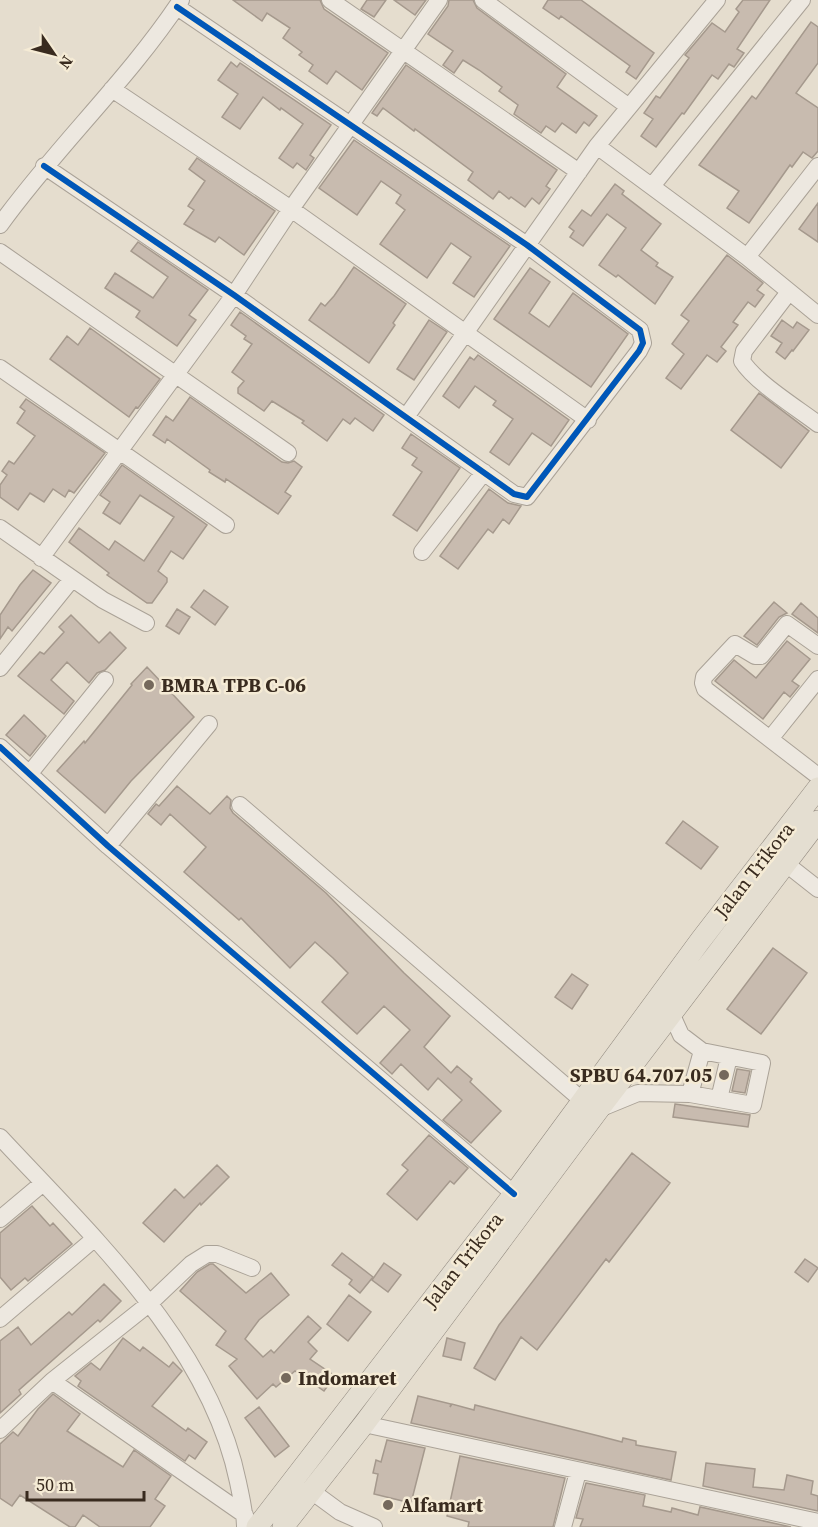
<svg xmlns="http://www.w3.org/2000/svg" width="818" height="1527" viewBox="0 0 818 1527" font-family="'Source Serif 4',serif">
	<rect width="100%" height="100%" fill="#e5ddce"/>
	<path fill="#c8bbaf" stroke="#a5998d" stroke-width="1.5" d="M233,0H320L324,9L388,53L362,90L336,71L327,84L309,71L313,65L299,55L302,52L283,38L290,28L267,13L262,21Z
		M367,0H386L374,17L361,9Z
		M394,0H426L415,15Z
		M449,0H473L477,8L566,74L557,87L597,116L589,126L584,122L576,133L562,123L555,132L546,126L541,133L514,114L518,105L499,91L502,87L479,70L463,60L454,73L443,65L453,51L428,34L448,6Z
		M548,0H581L654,53L636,79L626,72L630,66L561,16L559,19L543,8Z
		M743,0H770L737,49L744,53L734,67L729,64L718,79L712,75L684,114L682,113L656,147L641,136L653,119L644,113L656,96L660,98L689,58L685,55L712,23L725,32L739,12L736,9Z
		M811,22L818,27V63L796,93L818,108V151L812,158L803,152L792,167L790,165L749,223L727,208L739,191L699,165L752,96L756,99Z
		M231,62L237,67L240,63L331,125L310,155L314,158L306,170L297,163L293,168L279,158L303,124L281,108L280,110L263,97L240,129L222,117L238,94L218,80Z
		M406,65L557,170L546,186L550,189L539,204L532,198L525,207L511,197L509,199L499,191L493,199L468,180L473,172L415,129L414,131L383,108L377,116L372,113Z
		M354,140L510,246L474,297L453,283L471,257L451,243L427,278L380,244L405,210L396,203L401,195L381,181L357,215L319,188Z
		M197,158L275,211L244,255L219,237L215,242L184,224L194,210L188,206L205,181L189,169Z
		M615,184L624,191L622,194L661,224L641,250L658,263L656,266L673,277L655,304L618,275L616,277L599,265L626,228L607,214L583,246L570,237L574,231L569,227L582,210L591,216Z
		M818,203V242L799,229Z
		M138,242L208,290L189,315L196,320L177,346L136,317L140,311L105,288L115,273L153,298L168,277L131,251Z
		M727,255L763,283L757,290L764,295L755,307L748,302L733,322L738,325L721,347L726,351L717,362L707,355L681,389L666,378L684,354L672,344L689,321L681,315Z
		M354,267L406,304L393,323L395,325L369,363L309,320L321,303L325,306L334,296Z
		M530,268L550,282L529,313L549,327L573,293L628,334L591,387L494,319Z
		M240,312L384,415L373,431L355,418L350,424L343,419L327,441L302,423L304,421L272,401L264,411L238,393V388L244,381L232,372L252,344L244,339L246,336L231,325Z
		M429,320L447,332L414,380L397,369Z
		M782,320L793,328L797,322L809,330L793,351L792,350L785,359L776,352L782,343L771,336Z
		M90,328L160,379L138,408L136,407L129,417L50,359L67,336L78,345Z
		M478,355L569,420L551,446L532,433L509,465L490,452L513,419L493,405L496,401L475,386L459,408L443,396L470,357L474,360Z
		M759,393L809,431L781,468L731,430Z
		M190,397L282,462L288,463L294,461L302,467L285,492L291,496L278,514L226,479L225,482L209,472L210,470L167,439L165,443L153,435L166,416L173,421Z
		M26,399L105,453L74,493L69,490L65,497L53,489L44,502L30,493L18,510L0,497V485L7,475L2,471L9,461L14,464L35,436L17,423L25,411L20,407Z
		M411,434L460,468L417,531L393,515L422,472L412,465L417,458L402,448Z
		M122,465L207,525L183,559L171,551L158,571L167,578V582L152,603H147L107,575L109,573L69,542L79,528L109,550L115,541L144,561L174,517L140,495L120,524L103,513L110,502L100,495Z
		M489,489L508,503L521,506L509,524L503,519L493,533L488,529L458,569L440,556Z
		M33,570L51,583L12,631L8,627L0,639V615L20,585Z
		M204,590L228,607L215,625L191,607Z
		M774,602L787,613L779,617L757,645L744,636Z
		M801,603L818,618V633L792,614Z
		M177,609L190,617L179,634L166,626Z
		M71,615L99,643L110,632L126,648L105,670L97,673L89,683L67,662L51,680L74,701L64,714L18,676L40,652L44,654L64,632L59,627Z
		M787,641L810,659L792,681L799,686L790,697L784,692L763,719L715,681L734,660L756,678Z
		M147,667L194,717L131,781L105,813L57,771L84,741L85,743L132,685L131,684Z
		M24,715L46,736L30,756L6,735Z
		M177,786L210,814L227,796L231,800L230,808L233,813L326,893L404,973L450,1016L424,1047L451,1073L457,1066L472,1079L470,1082L501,1111L471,1143L443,1120L462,1100L438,1078L428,1090L401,1064L392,1074L380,1063L410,1030L408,1028L384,1006L357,1034L322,1002L348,973L333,958L315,942L290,968L241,918L239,920L184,872L206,847L170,814L161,825L148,814L156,804L159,806Z
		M683,821L718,847L701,869L666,843Z
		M773,948L807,973L761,1034L727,1009Z
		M572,974L588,985L572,1009L555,997Z
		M737,1069L750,1071L745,1093L732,1091Z
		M675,1104L750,1115L748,1127L673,1117Z
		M429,1135L468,1168L454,1184L450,1181L417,1220L387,1194L408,1170L402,1165Z
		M632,1153L670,1183L609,1262L606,1259L537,1350L521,1337L495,1380L474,1368L499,1325Z
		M217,1165L229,1177L201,1205L200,1203L164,1242L143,1223L175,1189L184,1198Z
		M32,1206L50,1226L53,1223L72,1244L28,1281L25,1278L11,1290L0,1277V1233Z
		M342,1253L373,1277L360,1293L349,1284L352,1280L332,1265Z
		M805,1259L818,1268L808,1282L795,1272Z
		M384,1263L401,1275L388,1292L372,1280Z
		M210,1264H213L246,1293L271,1273L289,1295L259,1320L245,1339L263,1357L271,1350L274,1353L308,1316L321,1328L308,1342L317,1351L310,1359L335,1376L324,1391L295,1371L276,1387L273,1384L257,1399L229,1366L237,1359L216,1345L226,1331L180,1291L197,1272Z
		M104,1284L121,1301L100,1322L98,1320L19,1390L21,1394L0,1413V1341L18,1327L31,1345L69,1312L72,1315Z
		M349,1295L371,1312L348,1341L327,1324Z
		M123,1338L140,1351L143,1347L169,1367L173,1362L182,1371L152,1406L186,1431L188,1428L207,1442L195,1459L189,1455L185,1461L78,1386L81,1381L75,1376L91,1363L100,1370Z
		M447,1338L465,1343L461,1360L443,1356Z
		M53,1394L80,1414L67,1431L123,1467L134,1450L171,1476L155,1499L165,1506L150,1527H100L83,1515L75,1527H70L20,1495L12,1506L0,1498V1444L13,1432L18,1436L38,1409Z
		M418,1396L451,1404L450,1407L452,1404L474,1410L475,1405L599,1436L622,1442L623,1438L636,1441V1445L676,1452L671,1480L411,1423Z
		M259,1407L289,1446L275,1457L245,1418Z
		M387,1440L425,1448L411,1503L374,1494L378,1474L373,1473L376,1460L381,1462Z
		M460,1456L565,1478L553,1527H468L469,1522L447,1516Z
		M706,1463L755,1469L753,1487L784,1490L787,1475L813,1481L811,1494L818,1496V1511L703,1486Z
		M586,1483L645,1495L643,1506L671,1512L672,1508L698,1515L700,1507L791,1527H580L583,1519L576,1518Z"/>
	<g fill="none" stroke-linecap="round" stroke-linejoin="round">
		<defs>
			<path id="minor" d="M330,0L579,172
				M483,0L629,107
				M112,89L291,209L588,420
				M597,146L747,257L818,315
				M44,166L234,295L514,494L527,497L639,351L643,343L640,330L527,245L177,7
				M652,186L802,0
				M0,225C56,147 128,80 181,0
				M0,252L288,453
				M747,257L818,166
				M789,292L744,351L742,361C755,382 797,408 818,424
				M0,368L226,525
				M406,417L597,146L717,0
				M0,528L103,600L146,623
				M422,552L484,472
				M41,558L234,295L291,209L439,0
				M818,646L787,624L761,656H755L735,644L704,677L703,683L705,689L818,776
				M0,668L72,579
				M770,739L818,679
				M0,747L108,846L514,1194
				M30,773L105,680
				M240,805L583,1101
				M108,846L209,724
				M785,863L818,889
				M690,1094L702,1051
				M719,1099L729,1057
				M599,1109L638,1093L690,1094L753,1105L762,1063L702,1051L681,1035L671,1013
				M0,1137C92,1236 210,1345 238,1482C241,1497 245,1512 245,1527
				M0,1219L43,1183
				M0,1319L94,1239
				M52,1381L245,1515
				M364,1424L818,1522
				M0,1430L52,1381L150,1303L191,1264L207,1254H217L252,1268
				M310,1490L340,1512L374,1527
				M563,1527L578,1472"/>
			<path id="major" d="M257,1527L514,1194L700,941L818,788
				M283,1527L364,1424L599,1109L818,821"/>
		</defs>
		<use href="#minor" stroke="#aaa297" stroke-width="18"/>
		<use href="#major" stroke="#90887e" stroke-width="22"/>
		<use href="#minor" stroke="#ede8e0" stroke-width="16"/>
		<use href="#major" stroke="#e4ded1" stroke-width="21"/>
		<defs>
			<path id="cycleway" d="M44,166L234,295L514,494L527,497L639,351L643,343L640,330L527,245L177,7
				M0,747L108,846L514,1194"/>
		</defs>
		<use href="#cycleway" stroke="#f5ebd5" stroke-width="10"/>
		<use href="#cycleway" stroke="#0057b8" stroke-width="6"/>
	</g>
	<g fill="#75695c" stroke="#f5ebd5" stroke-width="2">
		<circle cx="149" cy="685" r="6"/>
		<circle cx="724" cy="1075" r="6"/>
		<circle cx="286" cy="1378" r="6"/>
		<circle cx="388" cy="1505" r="6"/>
	</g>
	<g text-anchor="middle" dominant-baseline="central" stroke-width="5" stroke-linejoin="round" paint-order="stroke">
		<g font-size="20" font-weight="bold" fill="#392b1f" stroke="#f5ebd5" text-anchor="start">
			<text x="161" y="685">BMRA TPB C-06</text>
			<text x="712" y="1075" text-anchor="end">SPBU 64.707.05</text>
			<text x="298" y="1378">Indomaret</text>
			<text x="400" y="1505">Alfamart</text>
		</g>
		<g font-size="20" fill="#392b1f" stroke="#f5ebd5">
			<text transform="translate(754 870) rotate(-52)">Jalan Trikora</text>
			<text transform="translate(463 1260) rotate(-52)">Jalan Trikora</text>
		</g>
	</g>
	<g transform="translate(54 54) rotate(125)" stroke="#f5ebd5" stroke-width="4.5" paint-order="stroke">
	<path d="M0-4.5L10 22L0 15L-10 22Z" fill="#392b1f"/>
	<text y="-9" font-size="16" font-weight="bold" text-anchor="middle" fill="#392b1f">N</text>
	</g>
	<path d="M27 1491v9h117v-9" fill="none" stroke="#392b1f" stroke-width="3"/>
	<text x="36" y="1491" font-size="18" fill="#392b1f" stroke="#f5ebd5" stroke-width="4.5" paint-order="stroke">50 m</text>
</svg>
